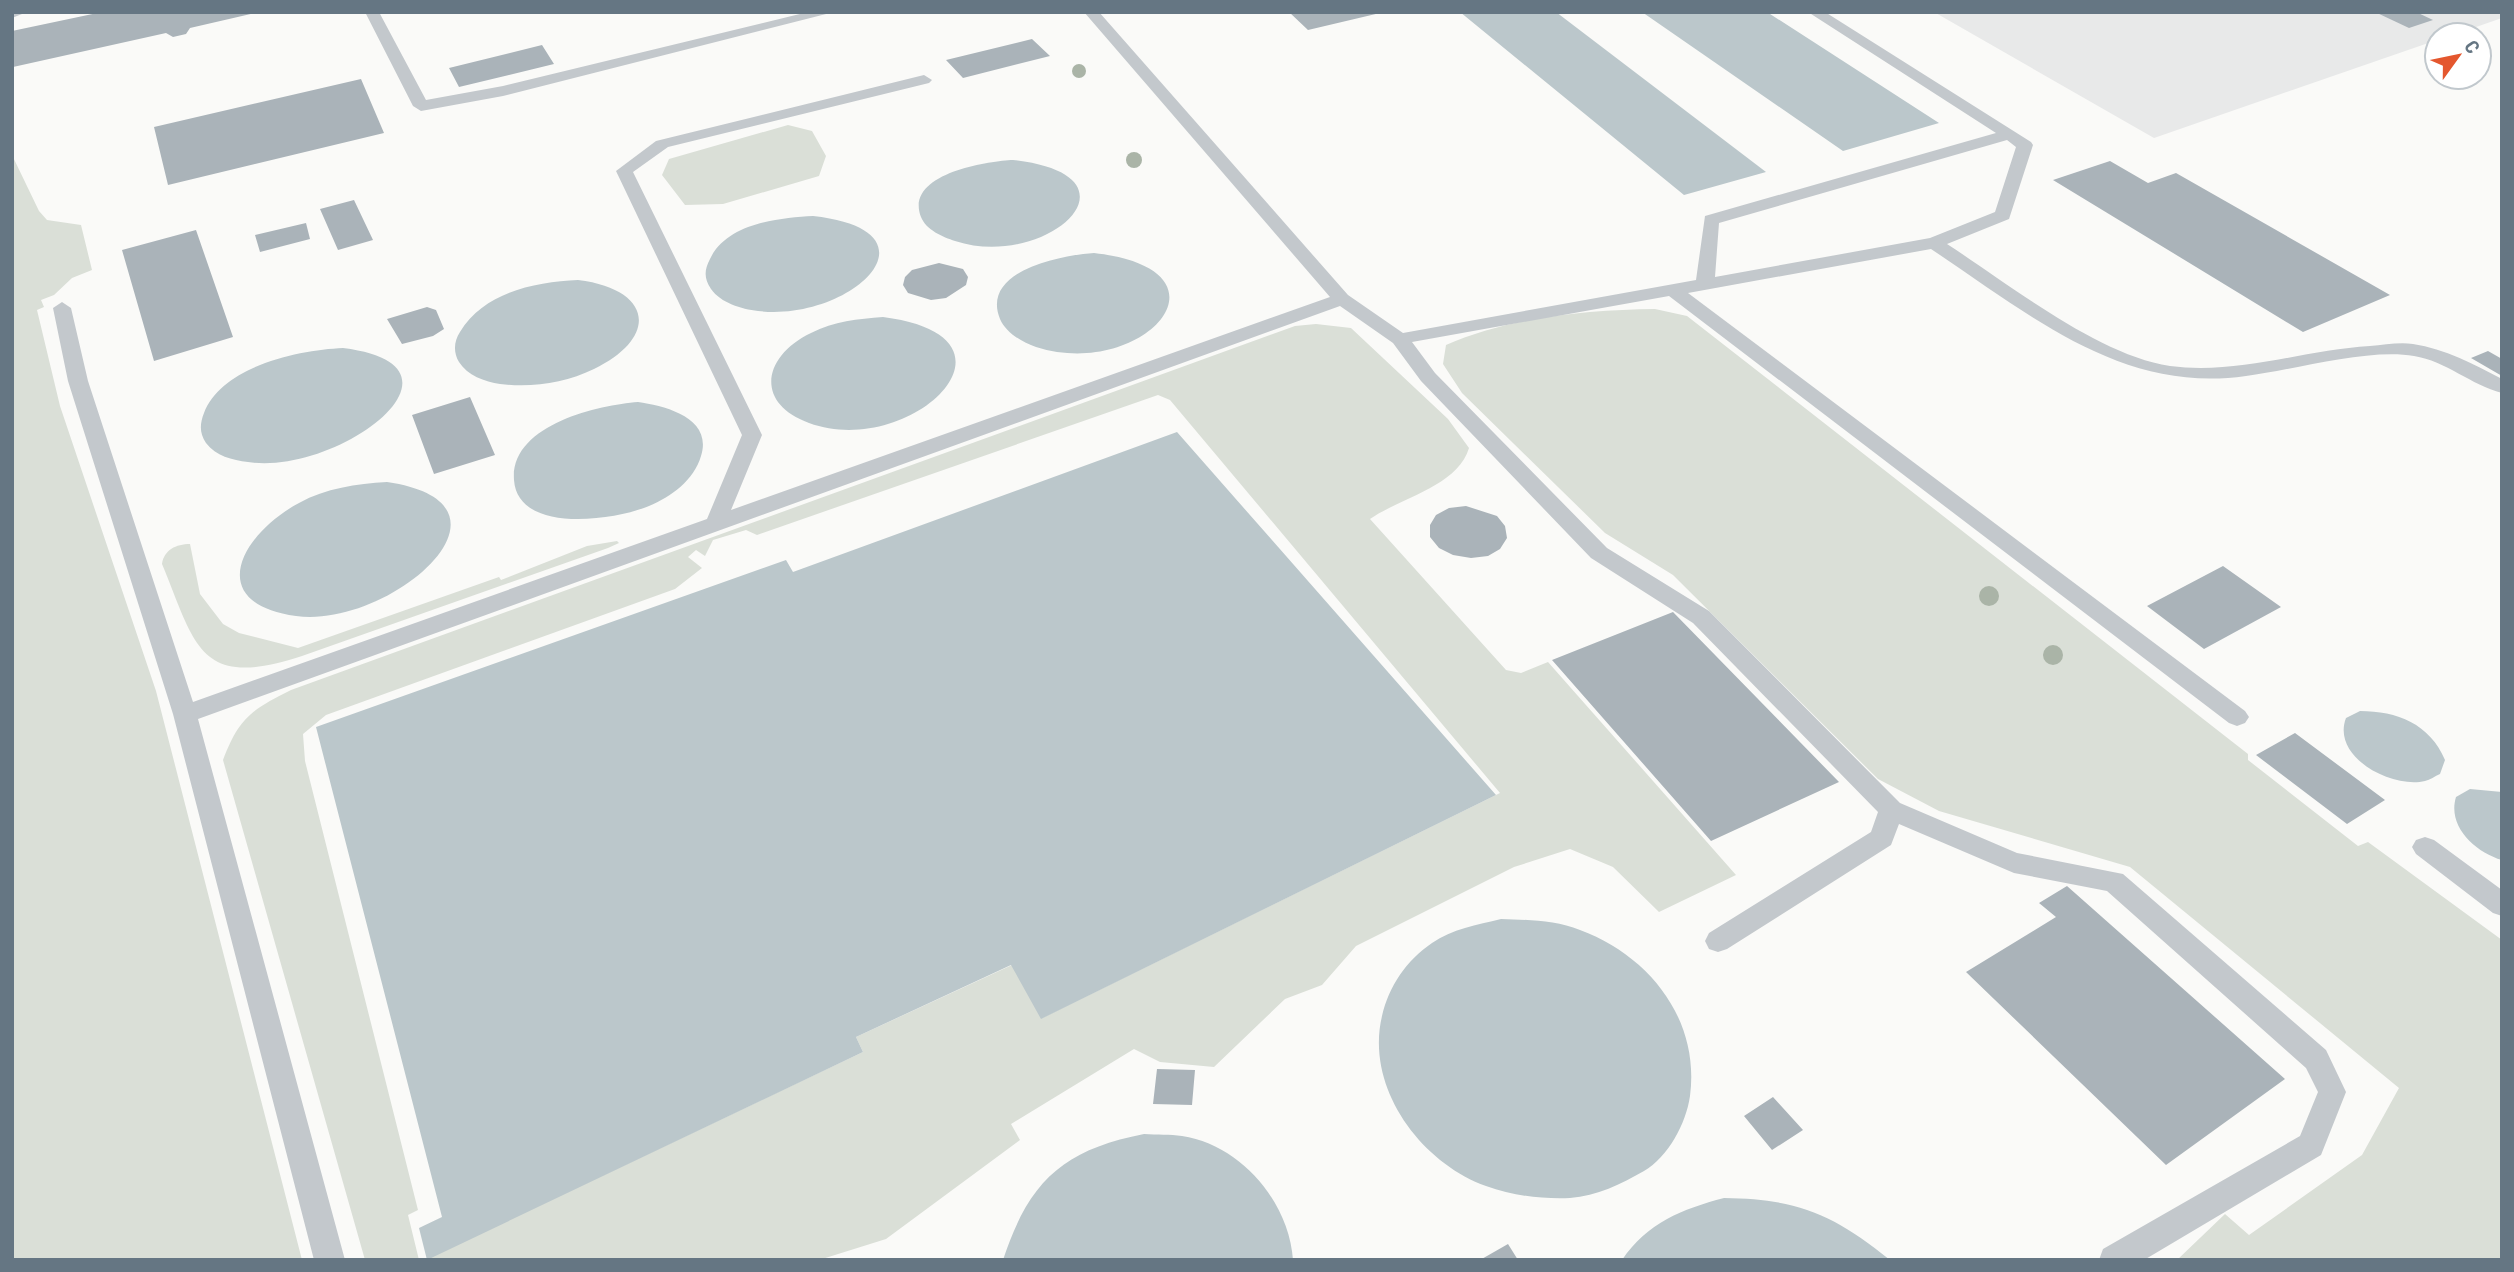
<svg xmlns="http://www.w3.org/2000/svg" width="2514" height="1272" viewBox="0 0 2514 1272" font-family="'Roboto Condensed',sans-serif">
	<rect width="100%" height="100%" fill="#fafaf8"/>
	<path fill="#e8e9e9" d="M1934,12H2502V18L2453,35H2437V40L2154,138Z"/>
	<path fill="#dadfd7" d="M788,125L812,131L826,156L819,176L723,204L685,205L662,175L669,159Z
		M12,155L39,211L47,220L81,225L92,270L72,278L54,295L41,300L44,307L37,310L60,406L156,691L302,1260H12Z
		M1655,309L1687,316L2248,754V760L2358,846L2368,842L2502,940V1260H2177L2225,1214L2249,1235L2362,1155L2399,1088L2130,867L1939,811L1878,779L1673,575L1605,533L1462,393L1443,364L1446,345C1510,317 1586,310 1655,309Z
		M1316,324L1351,328L1448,419L1469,448C1458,486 1400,498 1370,519L1506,670L1521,673L1548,662L1736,875L1659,912L1613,867L1570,849L1514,867L1356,946L1322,985L1285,999L1214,1067L1160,1062L1134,1049L1011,1124L1020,1140L886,1239L819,1260H424L863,1052L856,1037L1012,965L1042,1018L1500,793L1170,400L1158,395L757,535L746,530L713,540L705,556L696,550L688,557L702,568L675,589L326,715L303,734L305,761L418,1210L408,1215L419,1260H365L223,760C239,718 251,710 291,690L1295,326Z
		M617,541L619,543L608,548L302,656C199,690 196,646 162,564C164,550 176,544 190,544L200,594L223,624L239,633L298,648L499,577L501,580L587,546Z"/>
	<path fill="#bbc7cb" d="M1460,12H1556L1766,172L1684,195Z
		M1642,12H1767L1939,123L1843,151Z
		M1013,160C1152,176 1045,271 955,241C943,237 926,230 921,217C904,174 987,161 1013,160Z
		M813,216C947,231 851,322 758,311C741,309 721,303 711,289C704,279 704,270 710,259C727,223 779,218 813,216Z
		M1094,253C1243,270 1143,381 1036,347C1022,342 1006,333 1000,319C980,270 1063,255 1094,253Z
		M578,280C652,289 660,337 594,369C565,383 532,388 500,384C485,382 467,375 459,362C453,352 454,341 460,332C484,292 535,282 578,280Z
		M883,317C1039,337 910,460 809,423C754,403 763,356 811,333C834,321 858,319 883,317Z
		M343,348C486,366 337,476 248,462C232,460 216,456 206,443C199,433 200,423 204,413C222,366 299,350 343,348Z
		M638,402C666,406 713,418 701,456C694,480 671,497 649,506C616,520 518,535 514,480C510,425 598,405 638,402Z
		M1177,432L1496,795L1041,1019L1011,965L856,1037L863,1052L427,1260L419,1228L442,1217L316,727L786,560L793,572Z
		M387,482C536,504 389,629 296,616C203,603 241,534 299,503C326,488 356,484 387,482Z
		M2360,711C2397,711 2430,724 2445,760L2440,774C2435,776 2430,780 2425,781C2392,789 2331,757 2346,718Z
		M2470,789L2502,792V860C2475,852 2447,826 2456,797Z
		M1501,919C1528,920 1555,920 1580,930C1650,956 1700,1020 1690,1096C1686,1124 1668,1157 1644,1171C1621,1184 1597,1196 1570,1198C1542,1199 1513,1196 1486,1186C1420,1162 1365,1087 1382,1016C1389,986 1406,961 1432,943C1452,929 1477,925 1501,919Z
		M1144,1134C1157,1135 1170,1134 1182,1136C1241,1145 1289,1202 1293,1260H1003C1029,1181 1063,1150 1144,1134Z
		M1724,1198C1798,1199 1833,1214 1890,1260H1622C1647,1223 1682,1209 1724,1198Z"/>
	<path fill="#aab3b9" d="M102,12H255V13L190,28L186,34L173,37L166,33L13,67L12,31Z
		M1289,12H1380V13L1308,30Z
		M2375,12H2416L2433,20L2409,28Z
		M1032,39L1050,56L963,78L946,60Z
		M542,45L554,64L459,87L449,68Z
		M361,79L384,133L168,185L154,127Z
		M2110,161L2148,183L2176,173L2390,295L2303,332L2053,180Z
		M354,200L373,240L338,250L320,209Z
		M306,223L310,239L260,252L255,235Z
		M196,230L233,337L154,361L122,250Z
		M939,263L963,269L968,277L966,285L946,298L931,300L908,293L903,285L905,277L912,270Z
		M427,307L436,310L444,329L433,336L402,344L387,319Z
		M2488,351L2502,359V376L2471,358Z
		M470,397L495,455L434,474L412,415Z
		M1466,506L1497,516L1505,526L1507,538L1500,549L1488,556L1471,558L1453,555L1439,548L1430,537V525L1436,515L1449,508Z
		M2223,566L2281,607L2204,649L2147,606Z
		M1673,612L1839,782L1711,841L1552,660Z
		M2295,733L2385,800L2347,824L2256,755Z
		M2067,886L2285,1079L2166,1165L1966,972L2056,917L2039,903Z
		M1157,1069L1195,1070L1192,1105L1153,1104Z
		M1773,1097L1803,1130L1772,1150L1744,1116Z
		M1508,1244L1518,1260H1480Z"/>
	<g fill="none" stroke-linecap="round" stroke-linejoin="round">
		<path fill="#c3c8cc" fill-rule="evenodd" d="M12,12H27L12,18Z
			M365,12H379L426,100L503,86L808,12H834L503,96L421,111L413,106Z
			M1084,12H1099L1348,295L1403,333L1696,280L1705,216L1996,133L1808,12H1825L2031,142L2033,145L2009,219L1947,244C2009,284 2097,355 2170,366C2238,375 2303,350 2370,346C2384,345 2399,342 2413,344C2445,349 2474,364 2502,379V393C2471,385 2446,361 2414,356C2368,348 2294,370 2246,376C2121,394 2029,314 1931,249L1688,293L2245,711L2249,717L2245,723L2237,726L2229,723L1669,296L1412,342L1435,373L1607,548L1709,611L1900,803L2017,853L2123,874L2326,1050L2346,1092L2321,1155L2144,1260H2099L2103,1249L2300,1136L2318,1092L2306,1068L2107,891L2014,873L1899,824L1891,845L1727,949L1718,952L1709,949L1705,941L1709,933L1871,832L1878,812L1693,623L1591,558L1421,381L1393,343L1340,306L198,719L345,1260H314L173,714L68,381L53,308L62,302L71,308L88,381L193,702L707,519L742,435L616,171L656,141L924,75L932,80L929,83L668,147L633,172L762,435L731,510L1330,297ZM2007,140L2016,147L1995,212L1930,238L1715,277L1719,223Z
			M2425,837L2434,840L2502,890V916L2493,913L2416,854L2412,847L2416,840Z"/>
	</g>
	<g fill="#aab4a7">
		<circle cx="1079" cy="71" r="7"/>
		<circle cx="1134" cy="160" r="8"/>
		<circle cx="1989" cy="596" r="10"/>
		<circle cx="2053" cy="655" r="10"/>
	</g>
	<rect width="2514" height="1272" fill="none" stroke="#657683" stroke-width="28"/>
	<g transform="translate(2458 56) rotate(57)"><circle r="33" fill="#ffffff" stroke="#c1c8cd" stroke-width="2"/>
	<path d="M0-5L12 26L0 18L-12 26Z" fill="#e4572e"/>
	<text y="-10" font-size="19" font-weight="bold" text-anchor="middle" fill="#657683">С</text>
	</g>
</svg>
